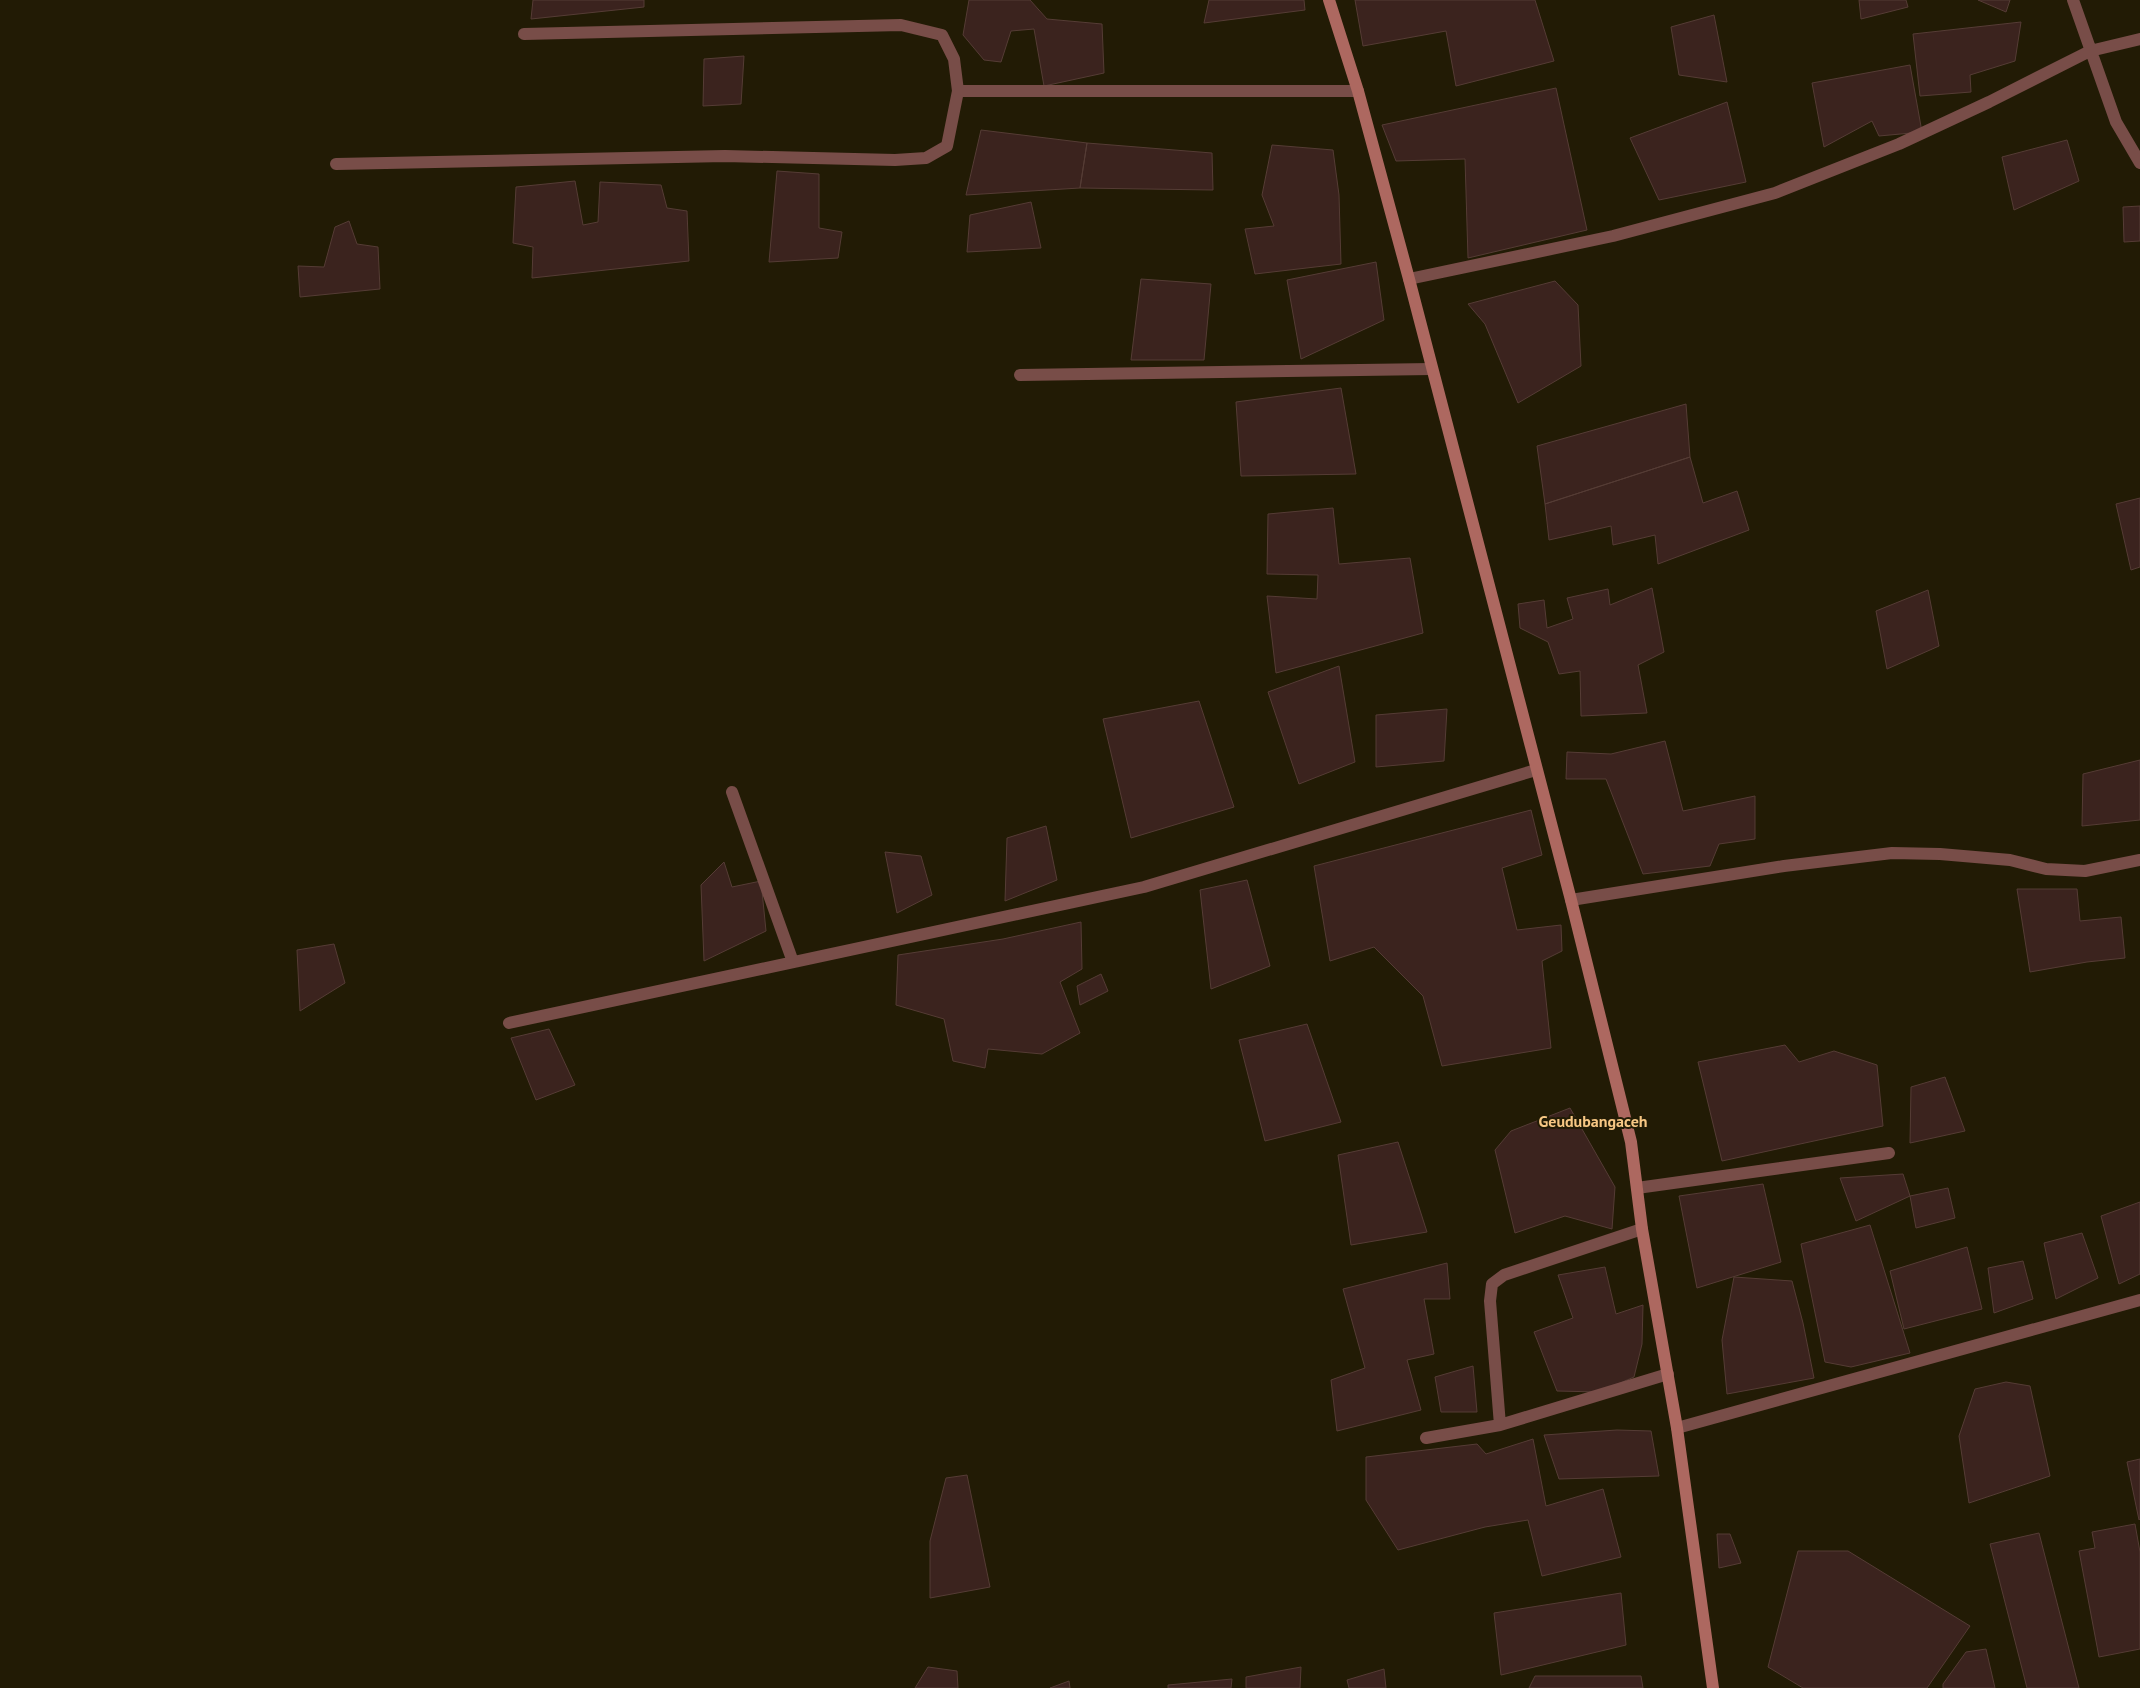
<svg xmlns="http://www.w3.org/2000/svg" width="2140" height="1688" viewBox="0 0 2140 1688" font-family="'PT Sans',sans-serif">
	<rect width="100%" height="100%" fill="#221b05"/>
	<path fill="#3b231e" stroke="#553c35" d="M533,0H644V7L531,19Z
		M969,0H1030L1047,19L1102,24L1104,73L1044,86L1034,29L1011,31L1001,62L984,60L963,35Z
		M1209,0H1304L1305,10L1204,23Z
		M1355,0H1535L1554,61L1456,86L1446,31L1363,46Z
		M1859,0H1906L1908,7L1861,19Z
		M1978,0H2010L2006,12Z
		M1714,15L1727,82L1679,75L1671,27Z
		M2021,22L2015,61L1970,75L1971,92L1920,96L1913,34Z
		M744,56L741,104L703,106L704,59Z
		M1910,65L1922,132L1879,136L1872,121L1824,147L1812,83Z
		M1556,88L1587,230L1468,258L1465,159L1396,161L1382,125Z
		M1727,102L1746,182L1659,200L1630,138Z
		M981,130L1087,143L1080,188L966,195Z
		M2067,140L2079,181L2014,210L2002,157Z
		M1087,143L1212,153L1213,190L1080,188Z
		M1272,145L1333,150L1339,195L1341,264L1255,274L1245,229L1274,226L1262,195Z
		M777,171L819,174V228L842,232L838,258L769,262Z
		M575,181L583,225L598,222L600,182L661,185L667,208L687,211L689,261L532,278L533,247L513,243L516,187Z
		M1031,202L1041,248L967,252L970,215Z
		M2140,206V241L2124,242L2123,207Z
		M349,221L357,244L378,247L380,289L300,297L298,266L324,267L335,227Z
		M1376,262L1384,320L1301,359L1287,280Z
		M1141,279L1211,284L1204,360H1131Z
		M1555,281L1578,305L1581,366L1518,403L1485,324L1468,304Z
		M1341,388L1356,474L1241,476L1236,402Z
		M1686,404L1690,457L1545,504L1537,446Z
		M1690,457L1703,503L1737,491L1749,530L1658,564L1655,535L1613,545L1611,526L1549,540L1545,504Z
		M2140,498V567L2131,570L2116,504Z
		M1333,508L1339,564L1410,558L1423,633L1276,673L1267,596L1317,599L1318,575L1267,574L1268,514Z
		M1652,588L1664,652L1638,665L1647,713L1581,716L1580,671L1559,674L1548,642L1520,628L1518,604L1544,600L1547,628L1573,619L1567,598L1608,589L1610,605Z
		M1928,590L1939,646L1887,669L1876,611Z
		M1339,666L1355,762L1299,784L1268,692Z
		M1199,701L1234,807L1131,838L1103,719Z
		M1447,709L1444,761L1376,767V715Z
		M1665,741L1683,811L1755,796V839L1719,844L1710,866L1643,874L1606,779H1566L1567,752L1611,754Z
		M2140,760V820L2082,826L2083,774Z
		M1531,810L1542,855L1502,868L1517,930L1561,925L1562,951L1542,961L1551,1048L1442,1066L1423,996L1374,947L1330,961L1314,866Z
		M1046,826L1057,880L1005,901L1007,838Z
		M885,852L921,856L932,895L897,913Z
		M724,862L732,887L761,881L766,931L704,961L701,885Z
		M1247,880L1270,966L1211,989L1200,890Z
		M2017,889H2077L2080,921L2121,917L2125,958L2087,962L2030,972Z
		M1081,922L1082,969L1060,982L1080,1033L1042,1054L988,1049L985,1068L953,1061L944,1019L896,1005L898,955L1003,939Z
		M334,944L345,983L300,1011L297,950Z
		M1101,974L1108,991L1080,1005L1077,986Z
		M1307,1024L1341,1122L1265,1141L1239,1040Z
		M549,1029L575,1085L536,1100L511,1038Z
		M1785,1045L1799,1062L1834,1051L1877,1065L1883,1126L1722,1161L1698,1062Z
		M1945,1077L1965,1131L1910,1143L1911,1087Z
		M1570,1108L1615,1187L1612,1229L1565,1216L1515,1233L1495,1150L1511,1131Z
		M1398,1142L1427,1232L1351,1245L1338,1155Z
		M1903,1174L1910,1196L1856,1221L1840,1178Z
		M1763,1184L1781,1262L1697,1288L1679,1196Z
		M1948,1188L1955,1218L1916,1228L1910,1196Z
		M2140,1202V1274L2119,1284L2101,1216Z
		M1870,1225L1910,1353L1851,1367L1825,1362L1801,1244Z
		M2082,1233L2098,1278L2056,1299L2044,1243Z
		M1967,1247L1982,1309L1904,1329L1890,1271Z
		M2023,1261L2033,1299L1994,1313L1988,1268Z
		M1447,1263L1450,1299H1424L1434,1354L1407,1360L1421,1410L1337,1431L1331,1380L1365,1368L1343,1289Z
		M1605,1267L1616,1314L1643,1305L1642,1344L1634,1377L1599,1392L1557,1391L1534,1332L1573,1318L1558,1275Z
		M1734,1277L1792,1281L1803,1323L1814,1378L1727,1394L1722,1340Z
		M1473,1366L1477,1412H1441L1435,1377Z
		M2006,1382L2030,1386L2050,1476L1969,1503L1959,1436L1975,1389Z
		M1617,1430L1651,1431L1659,1476L1559,1479L1544,1435Z
		M1533,1439L1546,1506L1603,1489L1621,1557L1542,1576L1528,1520L1485,1527L1398,1550L1366,1500V1457L1477,1444L1486,1454Z
		M2140,1459V1519L2139,1520L2127,1462Z
		M967,1475L990,1587L930,1598V1541L946,1478Z
		M2135,1524L2140,1552V1649L2099,1657L2079,1551L2095,1548L2092,1532Z
		M2039,1533L2079,1688H2027L1990,1544Z
		M1717,1534H1730L1741,1563L1719,1568Z
		M1798,1551H1848L1970,1626L1927,1688H1803L1768,1667Z
		M1621,1593L1626,1645L1501,1675L1494,1613Z
		M1986,1649L1995,1688H1943V1684L1966,1652Z
		M928,1667L957,1671L958,1688H915Z
		M1301,1667L1300,1688H1246V1677Z
		M1384,1669L1386,1688H1349L1347,1680Z
		M1535,1676H1641L1643,1688H1529Z
		M1232,1679L1231,1688H1168V1685Z
		M1069,1681L1070,1688H1050Z"/>
	<g fill="none" stroke-linecap="round" stroke-linejoin="round">
		<path stroke="#784d48" stroke-width="12" d="M2073,0L2116,122L2140,163
			M958,91H1358
			M336,164L725,156L895,160L926,158L947,146L958,91L954,59L942,35L901,25L524,34
			M1409,279L1613,236L1775,193L1899,144L1989,102L2090,51L2140,39
			M1020,375L1432,369
			M732,792L793,962
			M1571,900L1784,866L1892,853L1940,854L2010,860L2046,869L2085,871L2140,860
			M509,1023L1144,887L1536,770
			M1637,1188L1889,1153
			M1500,1425L1490,1301L1492,1284L1504,1275L1642,1229
			M1677,1428L2140,1300
			M1426,1438L1500,1425L1668,1374"/>
		<path stroke="#ad6860" stroke-width="12" d="M1329,0L1358,91L1409,279L1571,900L1631,1142L1642,1229L1677,1428L1713,1688"/>
	</g>
	<g text-anchor="middle" dominant-baseline="central" stroke-width="4" stroke-linejoin="round" paint-order="stroke">
		<g font-size="16" font-weight="bold" fill="#f7c784" stroke="#221b05">
			<text x="1593" y="1121">Geudubangaceh</text>
		</g>
	</g>
</svg>
